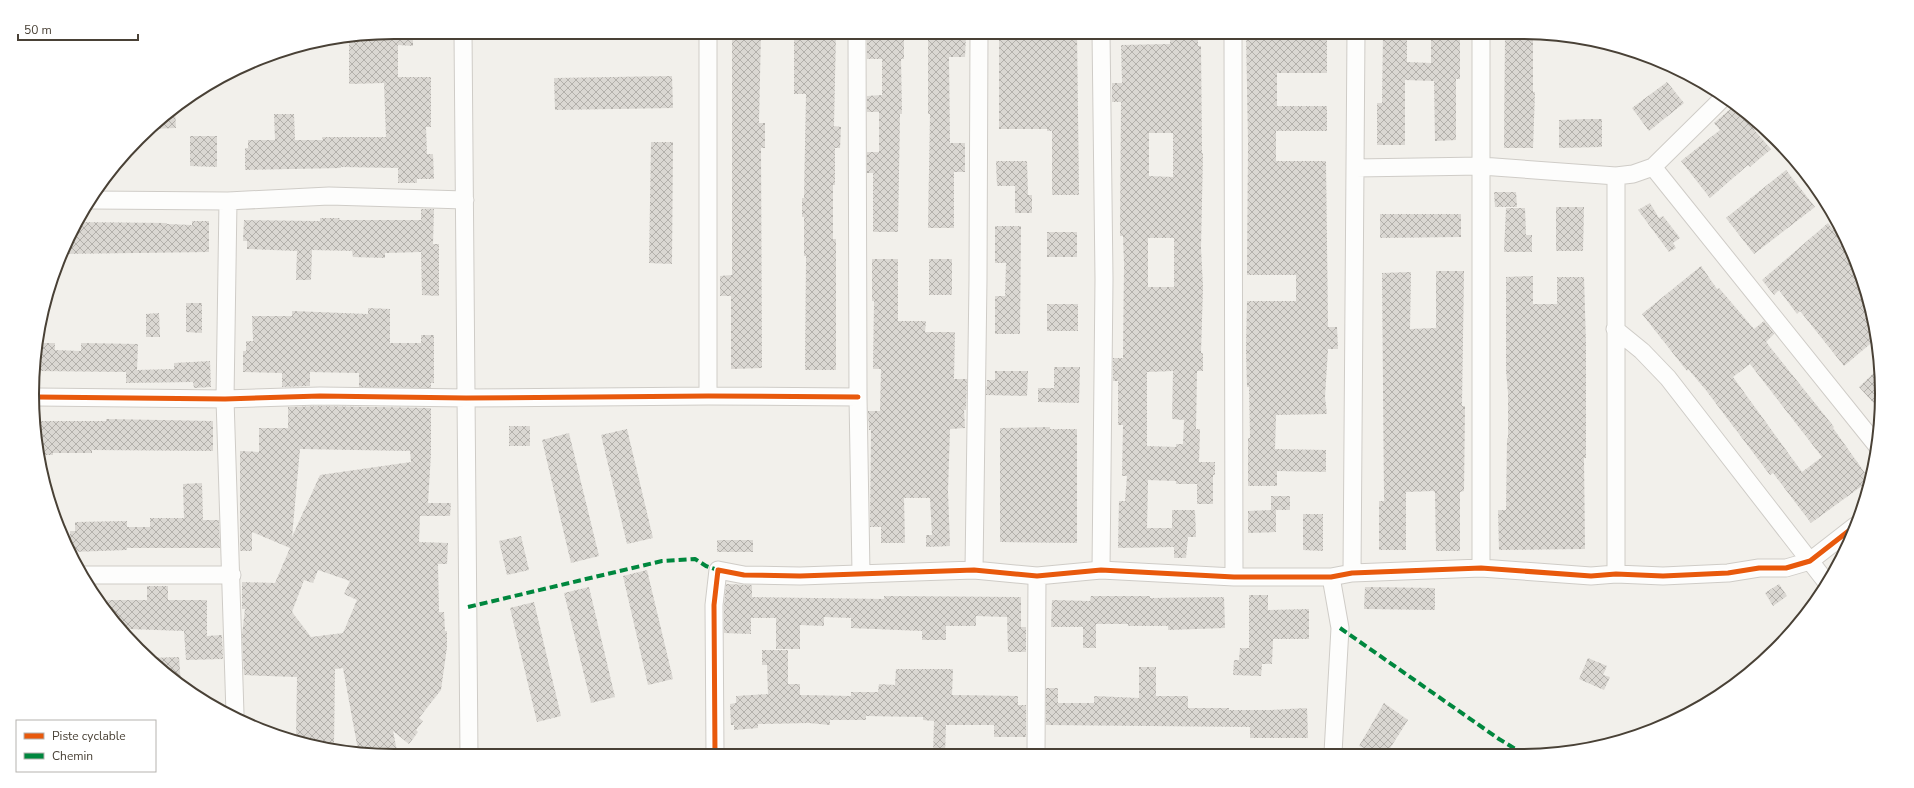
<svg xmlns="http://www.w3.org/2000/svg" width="1914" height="788" viewBox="0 0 1914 788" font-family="'Nunito Sans',sans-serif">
	<defs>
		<pattern id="building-cross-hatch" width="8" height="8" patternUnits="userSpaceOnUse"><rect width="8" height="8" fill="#dad7d2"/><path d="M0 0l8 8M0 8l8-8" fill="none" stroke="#b3b0ab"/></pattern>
	</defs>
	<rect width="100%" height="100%" fill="#f2f0eb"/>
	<path fill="url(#building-cross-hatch)" fill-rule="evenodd" d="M394,32H413V46L398,45V77H431V127H426L427,154H433L434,179H417V183H398V168L341,167V168L245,170V148H248V140H275L274,114H294L295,140H323L322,137H386L384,83L349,84V39Z
		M732,32H761L759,123H765V148H761L762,368L731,369V296H720V276L732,275Z
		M794,32H836L834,126L841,127L840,148H835V185H833V239H836V370H805L806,256H804V217H802V198H804L806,94H794Z
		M880,32H904V59H901L902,114H900L898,232H873V173H867V152H879V112H867V96L882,95V59H867V36H880Z
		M928,32H948V36H966L965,57H949L950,143H965V172H954V228H928L930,114H928Z
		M999,32H1077L1079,195H1052V131H1047V129H999Z
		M1170,32H1198V46H1201L1202,153H1203L1201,248L1203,287L1201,353H1203V371H1197L1196,429H1200L1199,462H1215V475H1213V504H1197V484H1176V481L1148,480L1147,528H1172V510H1195L1196,537H1188L1186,558H1174V547L1118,548L1119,501H1125L1127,476H1122L1123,425H1118V381H1113V358H1123L1124,263L1123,236H1120L1121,102H1112V83H1122L1121,45L1170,44ZM1149,133H1173V177L1149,176ZM1148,238H1174V287H1148ZM1173,371L1172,419L1184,420L1183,444H1176V447L1147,446V372Z
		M1246,32L1327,33V73H1277V106H1327V131H1276V161H1326L1328,327H1337L1338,349H1328L1325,397L1327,414L1276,415L1275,449L1326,450V472L1277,471V486H1248V438H1250L1249,387H1247L1246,350L1247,301H1296V275H1247L1248,143Z
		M1460,33V79H1456V140L1435,141L1434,81L1405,80V145H1377V103H1382L1383,34H1407V62L1431,63V34Z
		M1505,35H1533V92H1535L1533,148H1504Z
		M672,76L673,108L555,110L554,78Z
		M1667,82L1684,103L1649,131L1632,108Z
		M1735,105L1761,124L1754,130L1771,149L1750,167L1748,165L1710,198L1681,161L1720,130L1714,123Z
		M175,108L176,128L149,129L155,122Z
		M1587,119H1602V147L1559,148V120Z
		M190,136H217V167L190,166Z
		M651,142H673L672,264L649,263Z
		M996,161H1027L1028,195H1032V213H1015V186H997Z
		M1786,170L1815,207L1754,254L1726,218Z
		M1494,192H1516L1517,207H1495Z
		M1650,203L1659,218L1663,216L1680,238L1673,243L1676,248L1669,252L1638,210Z
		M1556,207H1584L1583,251H1556Z
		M1506,208H1525L1526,235H1532V252H1504Z
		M421,209H434L433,244H439V296L422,295L421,252L385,253V258L353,257L352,251L312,250L311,280H296L297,251L247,249V241H243L244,220L320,221V218H340L339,220H421Z
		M1380,214H1461V237L1380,238Z
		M192,221H209V252L62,254L76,222L167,223V224L192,225Z
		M1828,223L1852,253L1870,300L1876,339L1844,366L1800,311L1797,314L1779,290L1774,295L1762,280Z
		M995,226H1021L1020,334H995V296H1005L1006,263H995Z
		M1047,232H1077V257H1047Z
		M872,259H898V321H926L925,332H955L954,379H967L966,410H964L965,428L950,429L948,491L950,546L926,547V535H932L930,498H904L905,543H881V527H870L871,430H869L868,411H880L881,369H873L874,301H872Z
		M929,259H952V295H929Z
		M1701,266L1717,289L1719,288L1754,329L1764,321L1774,334L1766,342L1834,427L1833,428L1870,480L1811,523L1773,473L1770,475L1705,389L1688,369L1687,371L1642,314ZM1750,364L1822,457L1802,472L1733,377Z
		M1436,271H1464L1462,406H1465L1464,491L1460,492V551H1436L1435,492L1433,491L1406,492V550H1379V501H1384L1382,273L1411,272L1410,329L1436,328Z
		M1533,276V304H1557V277H1584L1586,344V458H1584L1585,549L1499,550L1498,510H1506L1507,438H1508V393L1506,371V277Z
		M186,303H202V333L186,332Z
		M1047,304H1078V331H1047Z
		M368,308L390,309V343H421V335H434V383H431V388L359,387V373L310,372V386L282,387V373L243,372V351H246V341H253L252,316H292V311L368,314Z
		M159,313L160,337H146V314Z
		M43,343H55V350L81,351V343L138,344L137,370L174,369V363L210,361L211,387L194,388L193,382L126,383V372L37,371V351H43Z
		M1881,366V370L1880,410L1859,387Z
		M1054,367H1080L1079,403L1038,402V388H1054Z
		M995,371H1028L1027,396L986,395L987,380H995Z
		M320,406L431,408V453L428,503H451L450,516H420L419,542L448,543L447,564H438L439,612H444L445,631H447V647L441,690L419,718L423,721L416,730L418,732L409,744L393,731L398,756L358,750L343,668L335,669L334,746L296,740L297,677L244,675L242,635L245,609H242V582L275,583L290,548L252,532V551H240V451L259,452V428H288V407ZM300,449L410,451L411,462L320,475L292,537ZM318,570L350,581L344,594L357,600L343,633L311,637L292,612L304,580L313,583Z
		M106,419L213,421V451L92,450V453H53V455H39L38,421H106Z
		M509,426H530V446H509Z
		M1050,427V429H1077V543L1000,542V428Z
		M627,429L653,538L627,544L601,435Z
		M569,433L599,556L571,563L542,440Z
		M202,483L203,520H219L220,548H127V550L72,552L70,546V531H75V522L127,521V527H150V518H184L183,484Z
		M1271,496H1290V510H1276V532L1248,533V511L1271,510Z
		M1303,514H1323V551L1303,550Z
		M521,536L529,570L507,575L499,541Z
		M717,540H753V552H717Z
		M647,570L673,679L648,685L623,576Z
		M726,584L752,585V597L884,599V596L1021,597V627H1026V652H1008L1007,617L976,616V626H946V640H922V631L851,628V618L824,617V626L800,625V649H776V618H751V634L724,633V606Z
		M1779,584L1787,596L1773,606L1765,593Z
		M147,586H168V600H207V636L222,635L223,659L186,660L184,631L129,629V639L122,633L107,613V600H147Z
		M589,587L615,697L591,703L564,593Z
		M1365,587L1435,588V610L1364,609Z
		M1249,595H1268V610L1309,609V639H1273L1272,664H1262L1261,676L1233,675L1234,660H1239L1240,648H1249Z
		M1091,596H1150V598L1224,597L1225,628L1168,630V626H1128V624H1096V648H1083V627H1051L1052,600L1090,601Z
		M534,602L561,716L537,722L510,608Z
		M762,650H788V684H800V695L851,696V692H878L879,684L895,685L896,669H953L952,695L1018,696V705H1026V737H994V725H946L945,755H933L934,721L923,720V717L866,716V720H830V725L809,723L758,724V728L734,730V725H731L730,704L736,703V696L768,694L767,665H762Z
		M179,657L181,685L173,681L149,658Z
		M1588,658L1607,666L1603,675L1610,677L1604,690L1579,679Z
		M1139,667H1156V696H1188V708H1229V710H1271L1307,708L1308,738H1250V727L1046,725V688H1058V703H1094V696L1139,698Z
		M1384,703L1408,720L1387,753H1377L1359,746Z"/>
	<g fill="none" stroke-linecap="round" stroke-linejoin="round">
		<defs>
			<path id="street" d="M463,32L469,756
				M708,32V396
				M857,32L858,397L861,573
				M1233,32L1234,577
				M1653,167L1878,447
				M1356,168L1481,166L1616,176L1633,174L1653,167L1724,97
				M1616,176V574
				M91,200L228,201L329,196L465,200
				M228,201L225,399L235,714
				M1615,329L1642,351L1668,378L1827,583
				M37,397L225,399L320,396L466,398L708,396L858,397
				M1481,568V32
				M974,570L978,280L979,32
				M1101,570L1104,279L1101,32
				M1352,573L1356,32
				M81,575H232
				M1331,577L1340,628L1333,753
				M1036,754L1037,576
				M715,755L714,605L718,570L744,575L800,576L974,570L1037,576L1101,570L1234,577H1331L1352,573L1481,568L1591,576L1616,574L1663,576L1728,573L1759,568H1786L1810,561L1855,526"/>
		</defs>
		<use href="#street" stroke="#cfccc7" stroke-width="19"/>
		<use href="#street" stroke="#fdfdfc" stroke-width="17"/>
		<path stroke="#00873e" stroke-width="4" stroke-dasharray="8 4" stroke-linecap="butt" d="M468,607L662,561L695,559L706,566L718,570
			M1340,628L1499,739L1522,753"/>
		<defs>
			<path id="cycleway" d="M37,397L225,399L320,396L466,398L708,396L858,397
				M715,755L714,605L718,570L744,575L800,576L974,570L1037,576L1101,570L1234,577H1331L1352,573L1481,568L1591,576L1616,574L1663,576L1728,573L1759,568H1786L1810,561L1855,526"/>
		</defs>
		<use href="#cycleway" stroke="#fff" stroke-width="8"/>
		<use href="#cycleway" stroke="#e8590c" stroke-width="5"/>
	</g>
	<path d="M0 0H1914V788H0ZM394 39H1520A355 355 0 0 1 1875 394V394A355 355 0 0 1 1520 749H394A355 355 0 0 1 39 394V394A355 355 0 0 1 394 39Z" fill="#fff" fill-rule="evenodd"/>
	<path fill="none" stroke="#494136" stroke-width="2" d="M394 39H1520A355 355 0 0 1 1875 394V394A355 355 0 0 1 1520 749H394A355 355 0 0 1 39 394V394A355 355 0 0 1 394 39Z"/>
	<rect x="16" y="720" width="140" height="52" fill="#ffffff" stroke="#b6b3af"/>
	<rect x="24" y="733" width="20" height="6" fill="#e8590c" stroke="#b6b3af"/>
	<text x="52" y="740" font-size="12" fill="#494136">Piste cyclable</text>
	<rect x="24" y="753" width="20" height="6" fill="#00873e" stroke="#b6b3af"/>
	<text x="52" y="760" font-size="12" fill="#494136">Chemin</text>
	<path d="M18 34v6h120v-6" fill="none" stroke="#494136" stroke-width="2"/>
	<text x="24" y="34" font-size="12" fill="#494136" stroke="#ffffff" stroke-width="3" paint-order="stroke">50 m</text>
</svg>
